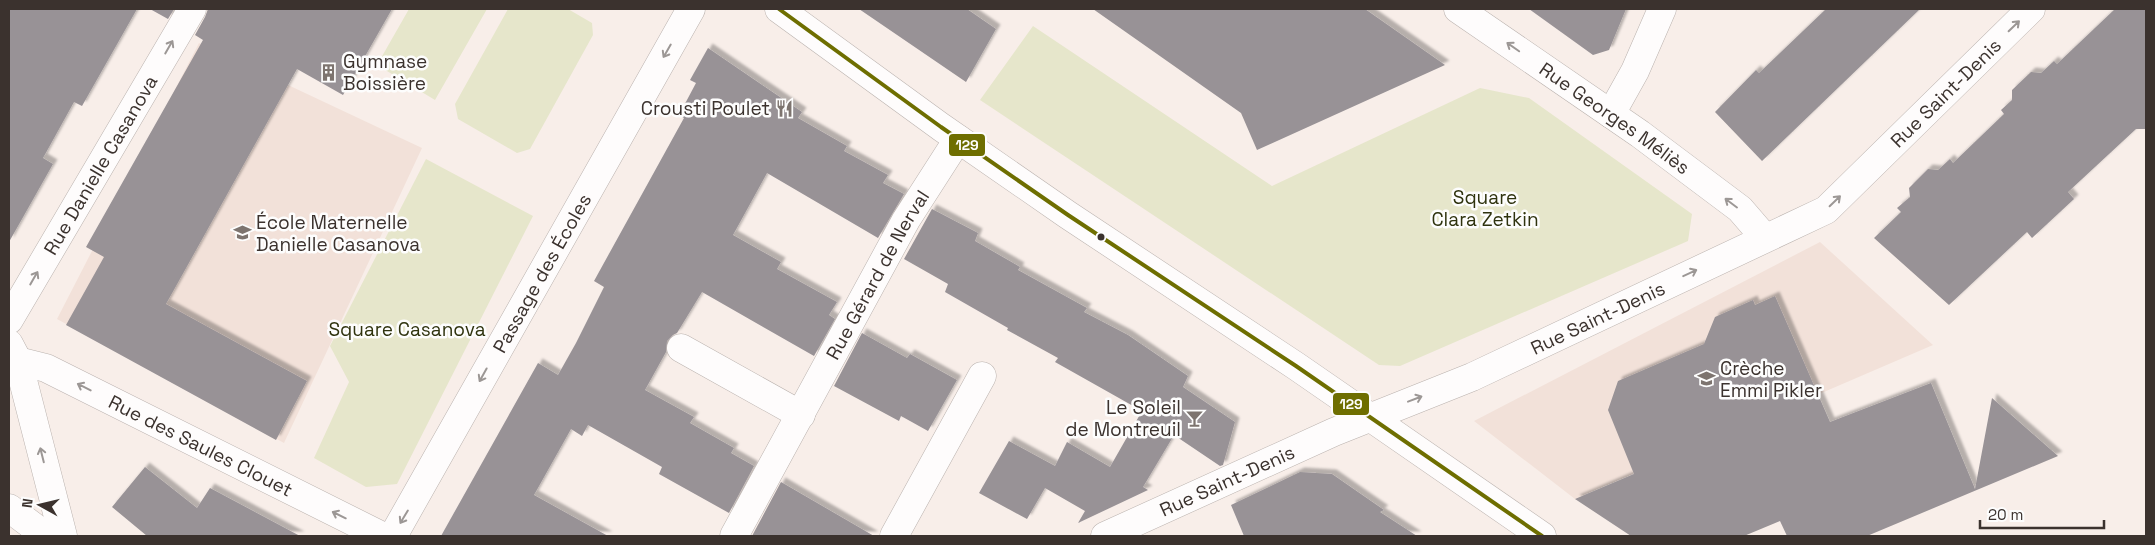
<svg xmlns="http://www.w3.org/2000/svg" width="2155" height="545" viewBox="0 0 2155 545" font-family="'Space Grotesk',sans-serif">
	<defs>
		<filter id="shadow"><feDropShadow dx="4.5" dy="-4.5" stdDeviation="1" flood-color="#0004"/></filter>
	</defs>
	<rect width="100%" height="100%" fill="#f8eee9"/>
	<path fill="#f2e1d9" d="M199,43L422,148L284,443L57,319Z
		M1820,242L1933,345L1575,499L1474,421Z"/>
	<path fill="#e6e6cb" d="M409,9H487L435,100L377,65Z
		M508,9H568L592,23L593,35L530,149L517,153L458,119L455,104Z
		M1033,26L1272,186L1480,88L1529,98L1692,214L1688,241L1400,366L1379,365L980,100Z
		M426,159L533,216L397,484L366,487L314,458L349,382L330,346Z"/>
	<path fill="#989296" filter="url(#shadow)" d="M9,9H137L82,106L74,102L43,158L53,164L9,242Z
		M150,9H174L168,19Z
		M208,9H392L343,95L297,69L166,304L307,381L276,440L66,325L104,257L86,247L203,40L195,35L205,17Z
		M859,9H967L996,29L966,82Z
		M1093,9H1365L1445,65L1257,150L1241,113Z
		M1529,9H1626L1609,50L1593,55Z
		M1826,9H1920L1762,161L1715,112L1756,70L1759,73Z
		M2115,9H2146V129H2136L2068,192L2074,199L2032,238L2027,232L1949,305L1874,238L1901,212L1897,208L1910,197L1909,188L1928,169L1938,170L1950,159L1953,163L2004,114L2001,110L2012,100V90L2031,72L2041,73L2054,61L2057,64Z
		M708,48L802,112L798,118L847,146L844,151L888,175L883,183L904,194L878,238L767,173L733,235L781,262L777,269L837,302L829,315L835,319L814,356L702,292L677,333L673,335L667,341L666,352L645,390L694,417L690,423L734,448L731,453L754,466L729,513L659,474L662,467L588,425L582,436L571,429L534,495L608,536H441L538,363L558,375L576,343L604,287L594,281L684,118L679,115L696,83L690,80Z
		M932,209L978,233L975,241L1020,267L1018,270L1087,308L1084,312L1128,335L1188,376L1183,387L1235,422L1223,465L1220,466L1174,435L1143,487L1148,490L1078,523L1085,511L1045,488L1027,519L979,493L1009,441L1055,466L1067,442L1110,467L1142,411L1055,362L1058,358L1007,330L1008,328L945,292L948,284L904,259Z
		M1775,296L1830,422L1931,383L1975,489L1992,398L2058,456L1867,536H1787L1780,521L1744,536H1631L1575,499L1634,474L1608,410L1618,381L1704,344L1715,317L1753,300L1755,305Z
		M862,333L907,358L910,354L957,380L928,431L901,416L899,421L834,386Z
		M145,467L197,508L210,488L300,536H147L112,507Z
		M1300,472L1332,474L1384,510L1380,512L1417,536H1244L1231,505Z
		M781,482L874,536H752Z"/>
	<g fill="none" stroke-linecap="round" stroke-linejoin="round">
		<defs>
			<g id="street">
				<path id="s1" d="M1458,9L1640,134L1740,209L1765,238"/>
				<path d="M1611,114L1635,71L1662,9"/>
				<path id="s2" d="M9,320L192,9"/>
				<path d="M9,344L18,361L63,536"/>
				<path d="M681,348L801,415"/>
				<path id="s3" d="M18,361L46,368L382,536"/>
				<path d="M9,508L46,536"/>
				<path id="s4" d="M393,536L691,9"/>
				<path id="s5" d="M734,536L906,220L958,139"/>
				<path d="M894,536L982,376"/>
				<path id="s6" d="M1105,536L1334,432L1472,377L1826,210L2031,9"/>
			</g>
			<path id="primary" d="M779,9L941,127L1068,215L1296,366L1542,536"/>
		</defs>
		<use href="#street" stroke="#bab2ae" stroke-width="29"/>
		<use href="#primary" stroke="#bab2ae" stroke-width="29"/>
		<use href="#street" stroke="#fefcfc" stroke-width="28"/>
		<use href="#primary" stroke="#fefcfc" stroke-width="28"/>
		<defs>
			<path id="bus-1" d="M779,9L941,127L1068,215L1296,366L1542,536"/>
		</defs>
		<use href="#bus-1" stroke="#fdfdfd" stroke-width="8"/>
		<use href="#bus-1" stroke="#6e6e00" stroke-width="4"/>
	</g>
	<defs><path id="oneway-shaft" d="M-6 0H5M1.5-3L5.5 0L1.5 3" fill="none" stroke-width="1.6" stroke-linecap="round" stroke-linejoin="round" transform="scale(1.25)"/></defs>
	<g stroke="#9c9795">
		<use href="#oneway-shaft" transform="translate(2014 26) rotate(-44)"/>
		<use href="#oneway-shaft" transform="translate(169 47) rotate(-60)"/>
		<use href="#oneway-shaft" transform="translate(1513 47) rotate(-145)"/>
		<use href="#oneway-shaft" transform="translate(667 51) rotate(120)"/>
		<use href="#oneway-shaft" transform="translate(1835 201) rotate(-44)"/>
		<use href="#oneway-shaft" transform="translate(1731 203) rotate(-143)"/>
		<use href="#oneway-shaft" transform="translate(1690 273) rotate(-25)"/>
		<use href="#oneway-shaft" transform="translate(34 278) rotate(-60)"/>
		<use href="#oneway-shaft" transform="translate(483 375) rotate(119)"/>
		<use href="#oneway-shaft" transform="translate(84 387) rotate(-153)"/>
		<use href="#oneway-shaft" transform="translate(1415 399) rotate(-21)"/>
		<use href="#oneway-shaft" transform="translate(42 455) rotate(-104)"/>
		<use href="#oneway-shaft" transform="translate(339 515) rotate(-154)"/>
		<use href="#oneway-shaft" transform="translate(404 517) rotate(121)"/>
	</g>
	<defs>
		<symbol id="building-bare" viewBox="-9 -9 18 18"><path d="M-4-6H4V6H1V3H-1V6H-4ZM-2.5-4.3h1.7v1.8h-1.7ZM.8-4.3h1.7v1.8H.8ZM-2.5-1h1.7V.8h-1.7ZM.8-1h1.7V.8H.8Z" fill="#7d746f" stroke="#fdfdfd" stroke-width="2.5" paint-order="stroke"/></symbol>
		<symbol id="restaurant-bare" viewBox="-9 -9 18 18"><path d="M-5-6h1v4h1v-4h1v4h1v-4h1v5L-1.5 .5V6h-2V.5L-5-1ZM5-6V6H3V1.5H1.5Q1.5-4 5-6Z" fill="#7d746f" stroke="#fdfdfd" stroke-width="2.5" paint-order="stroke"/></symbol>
		<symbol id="school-bare" viewBox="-9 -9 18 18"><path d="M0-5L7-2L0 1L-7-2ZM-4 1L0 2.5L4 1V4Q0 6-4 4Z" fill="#7d746f" stroke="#fdfdfd" stroke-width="2.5" paint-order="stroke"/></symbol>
		<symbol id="bar-bare" viewBox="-9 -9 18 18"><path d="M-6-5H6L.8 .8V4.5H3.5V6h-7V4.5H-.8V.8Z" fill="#7d746f" stroke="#fdfdfd" stroke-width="2.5" paint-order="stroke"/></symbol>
	</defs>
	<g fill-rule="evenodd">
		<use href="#building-bare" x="316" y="60" width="25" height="25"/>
		<use href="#restaurant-bare" x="772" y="96" width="25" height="25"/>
		<use href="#school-bare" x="230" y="220" width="25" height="25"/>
		<use href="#school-bare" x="1694" y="366" width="25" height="25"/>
		<use href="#bar-bare" x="1182" y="406" width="25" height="25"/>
	</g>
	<circle fill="#3b322e" stroke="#fdfdfd" stroke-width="2" cx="1101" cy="237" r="4.5"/>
	<g text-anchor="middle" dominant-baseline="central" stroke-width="5" stroke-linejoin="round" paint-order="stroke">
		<g font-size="19" fill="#3b322e" stroke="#fdfdfd" text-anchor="start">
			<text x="343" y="61">Gymnase<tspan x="343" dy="22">Boissière</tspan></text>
			<text x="770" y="108" text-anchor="end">Crousti Poulet</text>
			<text x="256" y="222">École Maternelle<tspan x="256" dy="22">Danielle Casanova</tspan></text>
			<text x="1720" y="368">Crèche<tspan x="1720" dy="22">Emmi Pikler</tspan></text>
			<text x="1181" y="407" text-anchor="end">Le Soleil<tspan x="1181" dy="22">de Montreuil</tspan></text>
		</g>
		<g font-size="19" fill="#3b322e" stroke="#fdfdfd">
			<text stroke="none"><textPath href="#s6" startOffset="959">Rue Saint-Denis</textPath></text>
			<text stroke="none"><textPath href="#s1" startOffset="191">Rue Georges Méliès</textPath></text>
			<text stroke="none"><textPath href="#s2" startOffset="180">Rue Danielle Casanova</textPath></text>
			<text stroke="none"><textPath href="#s4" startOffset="302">Passage des Écoles</textPath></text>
			<text stroke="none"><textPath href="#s5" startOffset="298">Rue Gérard de Nerval</textPath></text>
			<text stroke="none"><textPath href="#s6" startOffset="539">Rue Saint-Denis</textPath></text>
			<text stroke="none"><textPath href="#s3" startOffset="202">Rue des Saules Clouet</textPath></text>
			<text stroke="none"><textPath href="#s6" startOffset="134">Rue Saint-Denis</textPath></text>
		</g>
		<g font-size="19" fill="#2f330e" stroke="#fdfdfd">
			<text x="1485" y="197">Square<tspan x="1485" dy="22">Clara Zetkin</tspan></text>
			<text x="407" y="329">Square Casanova</text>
		</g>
	</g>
	<g stroke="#fdfdfd" stroke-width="2">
		<rect x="948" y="133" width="38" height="24" rx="5" fill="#6e6e00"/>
		<rect x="1332" y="392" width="38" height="24" rx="5" fill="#6e6e00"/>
	</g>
	<g font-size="14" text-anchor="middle" font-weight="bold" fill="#fff">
		<text x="967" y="150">129</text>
		<text x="1351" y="409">129</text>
	</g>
	<rect width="2155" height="545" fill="none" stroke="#3b322e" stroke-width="20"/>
	<g transform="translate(40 505) rotate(278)" stroke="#fdfdfd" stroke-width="4" paint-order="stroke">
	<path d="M0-4L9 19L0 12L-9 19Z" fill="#3b322e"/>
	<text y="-8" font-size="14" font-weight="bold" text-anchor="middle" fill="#3b322e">N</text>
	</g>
	<path d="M1980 520v8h124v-8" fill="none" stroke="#3b322e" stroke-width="2.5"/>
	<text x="1988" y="520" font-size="15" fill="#3b322e" stroke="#fdfdfd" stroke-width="4" paint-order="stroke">20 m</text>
</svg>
